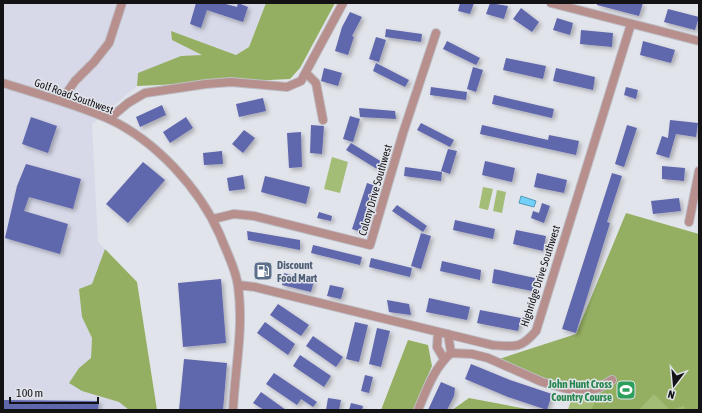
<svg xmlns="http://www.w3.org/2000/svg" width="702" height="413" viewBox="0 0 702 413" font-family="'Asap Condensed',sans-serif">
	<defs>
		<filter id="shadow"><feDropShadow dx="2.5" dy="2.5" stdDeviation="2" flood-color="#0004"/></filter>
	</defs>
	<rect width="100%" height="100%" fill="#e2e4eb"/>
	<path fill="#d7d9e8" d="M3,3H266L249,47L236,55L171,31L172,40L203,55L138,73L137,86L92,124L98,242L105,249L82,317L92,338L91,358L79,368L82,391L119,402L129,410H3Z"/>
	<path fill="#a3bc76" d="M332,157L348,162L340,193L324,189Z
		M483,187L493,189L488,210L479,208Z
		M497,190L506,192L502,213L493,211Z
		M579,373L674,387L699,407V410H568Z"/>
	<path fill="#95af62" d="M266,3H335L300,68L290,79L137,86L138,73L181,56L202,55L172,40L171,31L236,55L249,47Z
		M626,213L699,234V410H685L684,406L670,410L654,394L639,410H591L600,392L606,388L585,395L499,359L576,334Z
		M105,249L137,282L157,410H129L119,402L82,391L69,383L79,368L91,358L92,338L82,317L79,289L92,284Z
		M408,340L428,345L432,366L413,410H381Z
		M469,398L532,410H452Z"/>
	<path fill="#71d1fb" stroke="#5598b6" d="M521,196L536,201L534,207L519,203Z"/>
	<path fill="#6167ad" filter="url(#shadow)" d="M196,3H222L237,7L238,3L248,7L243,22L207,10L201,28L190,24Z
		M460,3H474L470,14L458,11Z
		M490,3L508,6L504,19L486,14Z
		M597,3H643L639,16L597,5Z
		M521,8L539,22L532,32L513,19Z
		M668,9L699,17L695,30L664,22Z
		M350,12L362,17L352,36L354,37L348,55L335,51L342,27Z
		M557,18L573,23L570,35L553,30Z
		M386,29L422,34L421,42L385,37Z
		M581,30L613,33L612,47L580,44Z
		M376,37L386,40L379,62L369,59Z
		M447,41L480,58L476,65L443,49Z
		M643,41L675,50L671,63L640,55Z
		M506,58L546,66L543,79L503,70Z
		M376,63L409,80L405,87L373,71Z
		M473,67L483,70L476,92L467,89Z
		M324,68L342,73L338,86L321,81Z
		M556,68L595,77L593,90L553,81Z
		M431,87L467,92L466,100L430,95Z
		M626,87L638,90L636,99L624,95Z
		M494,95L554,109L552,118L492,104Z
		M263,98L266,111L239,117L236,104Z
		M162,105L166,115L140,127L136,117Z
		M359,108L395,111L396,119L360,117Z
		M350,116L360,119L353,142L343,139Z
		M31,117L57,126L48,153L22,144Z
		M186,117L193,128L170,143L163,132Z
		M670,120L698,123L696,137L676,134L669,158L656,154L662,136L668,138Z
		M421,123L454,140L450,147L417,130Z
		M311,125L324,126L322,154L310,153Z
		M482,125L548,140L549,135L579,141L576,155L480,134Z
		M627,125L637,128L624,167L615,164Z
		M244,130L255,138L243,153L232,144Z
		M301,132L302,167L289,168L287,133Z
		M351,143L382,162L377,169L346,150Z
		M448,149L457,151L450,174L441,171Z
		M222,151L223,164L204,165L203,153Z
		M485,161L515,168L512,182L482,175Z
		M143,162L165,180L128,223L106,204Z
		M26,164L81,179L73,209L29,197L24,211L68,224L60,254L5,238L17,186Z
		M662,166L685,168L684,181L662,179Z
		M405,167L442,172L441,181L404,176Z
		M537,173L567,180L564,193L534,187Z
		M612,173L622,176L607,222L610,223L576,333L562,329Z
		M243,175L245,189L229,191L227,178Z
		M265,176L310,187L306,204L261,192Z
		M367,183L376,186L361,232L352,229Z
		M679,198L681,211L653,214L651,201Z
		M542,203L550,206L544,223L531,218L533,211L539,213Z
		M397,205L427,226L423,232L392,211Z
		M319,212L332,216L331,221L317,218Z
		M455,220L495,229L493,239L453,230Z
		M516,230L546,236L543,251L513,244Z
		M247,231L300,240V250L248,240Z
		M421,233L431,236L421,269L411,266Z
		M313,245L362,257L360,265L311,253Z
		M371,258L412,268L410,277L369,267Z
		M442,261L481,270L480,280L440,271Z
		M494,269L535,278L532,291L492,283Z
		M284,273L314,281L311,292L282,285Z
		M221,279L226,343L183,347L178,283Z
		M330,285L344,288L341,299L327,296Z
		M429,298L470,307L467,320L426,312Z
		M387,300L409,304L411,315L389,312Z
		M278,304L309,325L301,336L270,315Z
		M480,310L521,318L518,331L477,323Z
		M265,322L295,344L288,355L257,333Z
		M355,322L368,325L359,362L346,359Z
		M377,328L390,331L381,367L369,364Z
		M313,336L343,357L336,367L306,346Z
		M300,355L331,376L324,387L293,366Z
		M184,359L227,363L223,410H179Z
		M471,364L510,380L552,394L547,410L508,397L465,379Z
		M274,373L317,402L313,407L301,399L297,405L266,384Z
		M365,375L373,377L369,393L361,391Z
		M441,382L455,388L454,396L447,410H428Z
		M261,392L286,410H264L253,403Z
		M328,398L341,400L339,410H326Z
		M3,400L99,401L98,410H3Z
		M351,403L363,406L362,410H349Z"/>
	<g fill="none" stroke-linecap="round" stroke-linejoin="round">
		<defs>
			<path id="minor" d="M551,3L699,41
				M306,73L316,83L323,120
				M3,83C38,94 75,104 109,119C156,141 199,188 220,235C226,251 236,269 238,286C244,327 235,369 233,410
				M61,101L75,81L94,62L109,43L122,3
				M109,119L128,103L145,93L206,84L231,82L287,87L301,81L343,3
				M213,219L234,214L254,216L370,245L403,133L436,33
				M689,222L699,171
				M238,285L255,287L492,345C514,347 521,349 536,331L631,24
				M438,332L437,347L444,359
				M448,334L451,353
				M418,410C427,389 434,368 451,353L472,354L488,358L542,382L581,393L599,388L612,380"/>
		</defs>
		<use href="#minor" stroke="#bdbec5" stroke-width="10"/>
		<use href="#minor" stroke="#b78f8d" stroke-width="8"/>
	</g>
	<defs>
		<symbol id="fuel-square" viewBox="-11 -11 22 22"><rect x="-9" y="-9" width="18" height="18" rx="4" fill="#5c6f8a" stroke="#e2e4eb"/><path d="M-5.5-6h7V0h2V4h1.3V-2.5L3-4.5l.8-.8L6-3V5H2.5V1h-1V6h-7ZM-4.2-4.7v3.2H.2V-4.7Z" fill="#fff"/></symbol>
		<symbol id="stadium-square" viewBox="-11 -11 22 22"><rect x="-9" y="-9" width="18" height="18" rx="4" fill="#2e9e5b" stroke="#e2e4eb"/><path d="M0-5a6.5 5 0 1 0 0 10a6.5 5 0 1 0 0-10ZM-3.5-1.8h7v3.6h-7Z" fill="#fff"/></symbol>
	</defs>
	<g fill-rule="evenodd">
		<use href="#fuel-square" x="252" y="260" width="22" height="22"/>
		<use href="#stadium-square" x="615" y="379" width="22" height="22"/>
	</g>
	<g text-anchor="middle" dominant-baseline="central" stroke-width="3" stroke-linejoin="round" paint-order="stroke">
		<g font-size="11" fill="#131316" stroke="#e2e4eb">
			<text transform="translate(74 96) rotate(20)">Golf Road Southwest</text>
			<text transform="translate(375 190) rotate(-74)">Colony Drive Southwest</text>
			<text transform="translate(540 276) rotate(-72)">Highridge Drive Southwest</text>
		</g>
		<g font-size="11" font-weight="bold" fill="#4e5e75" stroke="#e2e4eb" text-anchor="start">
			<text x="277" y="265">Discount<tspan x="277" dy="13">Food Mart</tspan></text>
		</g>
		<g font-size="11" font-weight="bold" fill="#27864d" stroke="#e2e4eb" text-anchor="end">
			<text x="612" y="384">John Hunt Cross<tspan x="612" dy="13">Country Course</tspan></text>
		</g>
	</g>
	<rect width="702" height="413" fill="none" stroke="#131316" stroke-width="8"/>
	<g transform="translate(674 385) rotate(196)" stroke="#e2e4eb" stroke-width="3" paint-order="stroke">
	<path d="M0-3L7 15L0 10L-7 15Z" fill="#131316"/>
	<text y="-6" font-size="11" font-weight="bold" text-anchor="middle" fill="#131316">N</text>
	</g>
	<path d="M10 397v6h88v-6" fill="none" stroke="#131316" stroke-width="2"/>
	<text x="16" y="397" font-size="12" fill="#131316" stroke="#e2e4eb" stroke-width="3" paint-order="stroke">100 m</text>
</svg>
